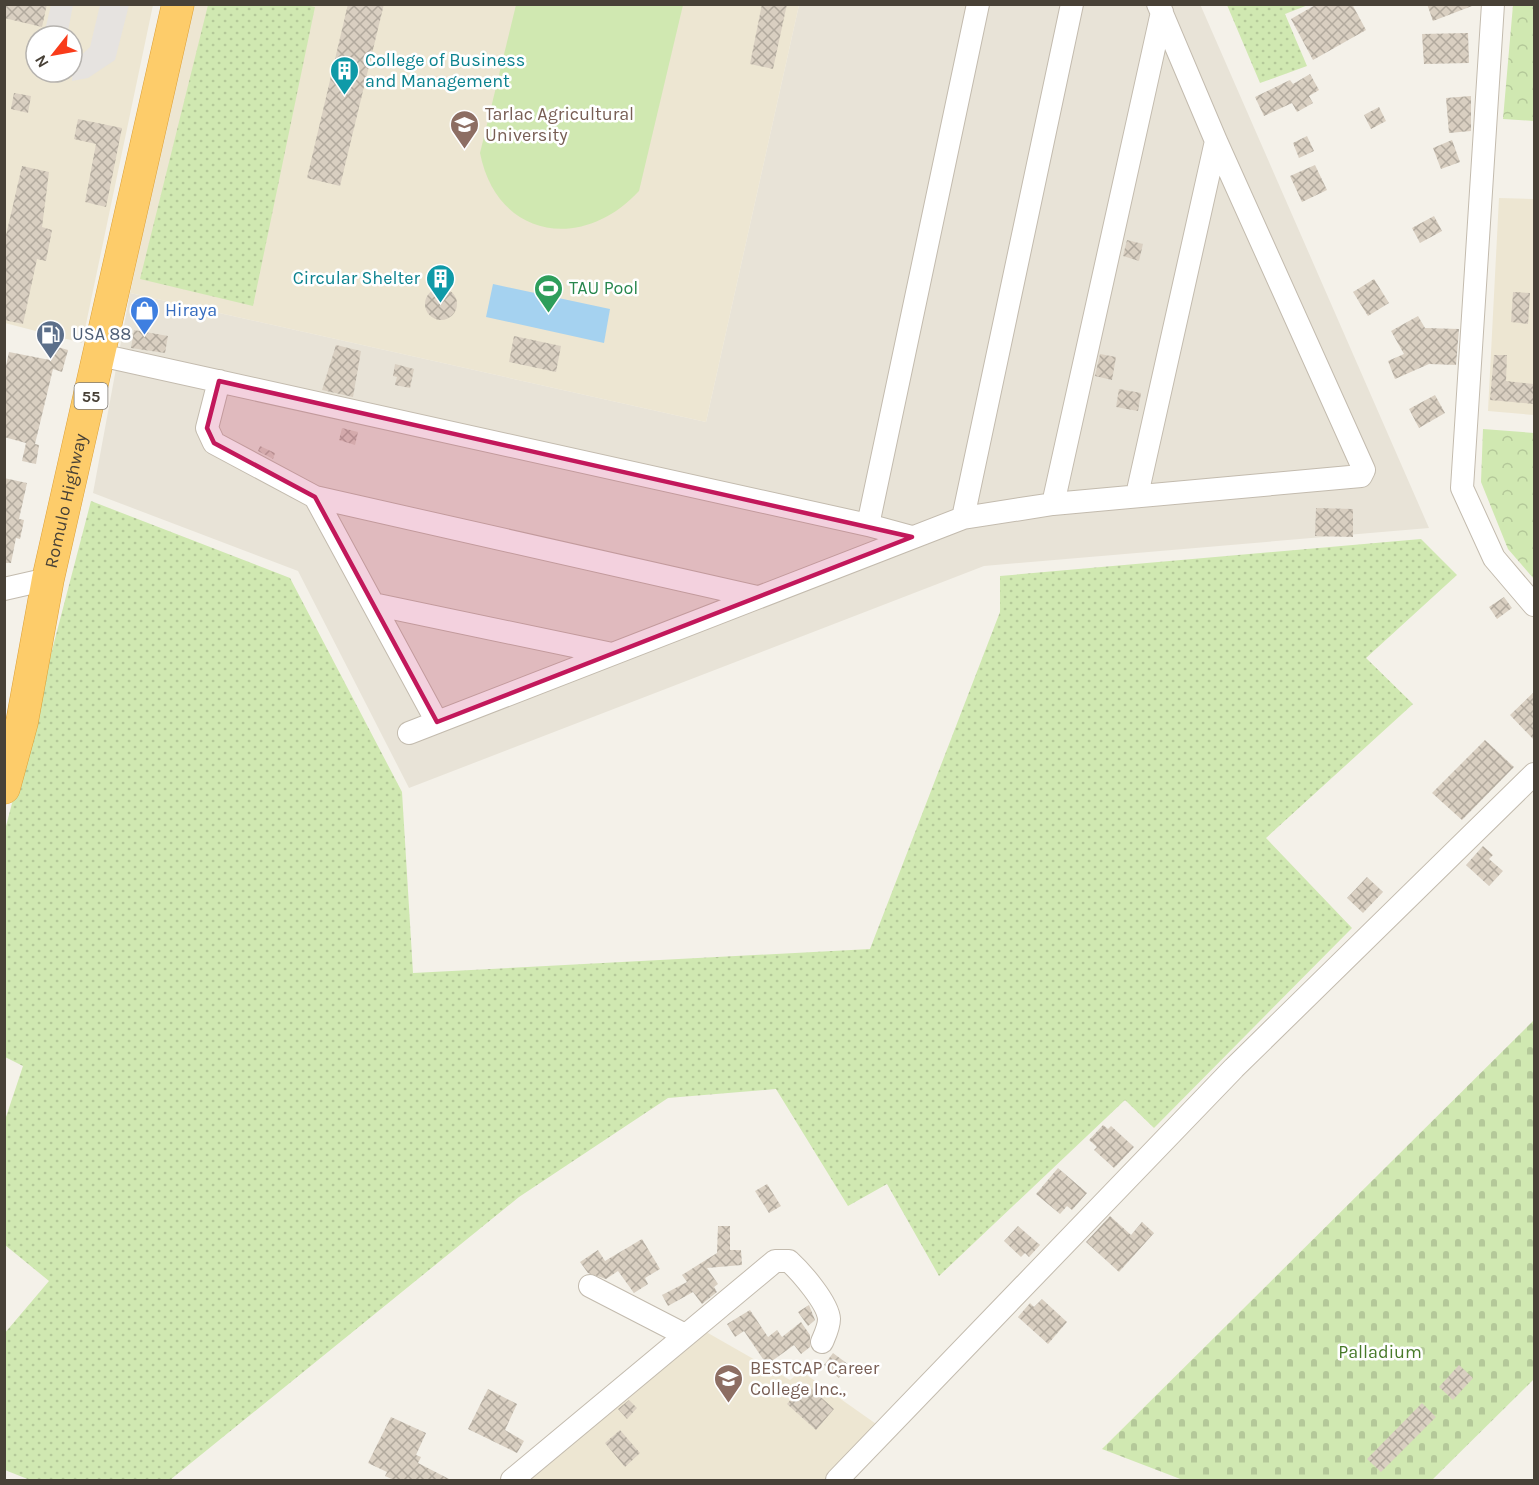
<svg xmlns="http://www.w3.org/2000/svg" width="1539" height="1485" viewBox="0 0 1539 1485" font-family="Karla,sans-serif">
	<defs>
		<pattern id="green-dots" width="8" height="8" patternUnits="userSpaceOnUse" patternTransform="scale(1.5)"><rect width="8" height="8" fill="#d0e8b1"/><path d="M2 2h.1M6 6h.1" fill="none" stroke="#b4c899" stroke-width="1.8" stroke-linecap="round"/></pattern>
		<pattern id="forest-crowns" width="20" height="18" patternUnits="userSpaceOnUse" patternTransform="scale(1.5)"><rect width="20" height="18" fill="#d0e8b1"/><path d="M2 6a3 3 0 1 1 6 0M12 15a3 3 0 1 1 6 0" fill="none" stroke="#b4c899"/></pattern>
		<pattern id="cemetery-stones" width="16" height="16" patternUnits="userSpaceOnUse" patternTransform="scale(1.5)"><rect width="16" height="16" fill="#d0e8b1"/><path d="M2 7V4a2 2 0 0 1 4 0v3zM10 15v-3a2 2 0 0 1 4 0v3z" fill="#b4c899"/></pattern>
		<pattern id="building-cross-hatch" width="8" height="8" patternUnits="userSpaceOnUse" patternTransform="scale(1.5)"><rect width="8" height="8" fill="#d9cfc1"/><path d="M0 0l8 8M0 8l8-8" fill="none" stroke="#b2aa9e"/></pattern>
	</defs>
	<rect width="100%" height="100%" fill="#f4f1e9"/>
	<path fill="#e8e3d7" d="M1200,4L1429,528L984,566L409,788L298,571L93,493L130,293L706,422L799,5Z"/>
	<path fill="#ede6d2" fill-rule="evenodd" d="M4,5H153L82,343L5,323ZM36,36H72V72H36Z
		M191,5H799L706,422L130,293Z
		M1499,198L1534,199V415L1488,411Z
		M701,1329L790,1380L801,1371L879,1426L825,1480H517Z"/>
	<path fill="url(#green-dots)" d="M301,4L315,7L253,306L140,279L208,5Z
		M1227,5H1308L1285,14L1307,66L1260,83Z
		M91,501L290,578L402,792L413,973L870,949L1000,612V576L1421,539L1457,575L1366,658L1413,704L1266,838L1352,928L1154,1128L1125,1100L939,1276L887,1184L848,1206L776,1089L668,1098L519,1197L170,1480H30L5,1470L4,1334L49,1281L5,1245V1120L23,1066L5,1057V830Z"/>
	<path fill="url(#forest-crowns)" d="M1513,5H1534V121L1503,119Z
		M1483,429L1534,433V579L1508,549L1481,482Z"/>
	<path fill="url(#cemetery-stones)" d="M1534,1020V1379L1432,1480H1183L1102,1449Z"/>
	<path fill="#d0e8b1" d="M516,5H683L639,191C583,252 497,239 480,153Z"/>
	<path fill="#e6e3e0" d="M51,5H73L67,36L45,30Z
		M100,5H129L115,60L88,78L72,81L73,63L90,47Z"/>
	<path fill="#a5d2f0" d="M493,284L610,309L604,343L486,317Z"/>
	<path fill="url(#building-cross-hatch)" d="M4,4H47L42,27L4,18Z
		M348,4H384L340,186L307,178Z
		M762,4H787L773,69L750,64Z
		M1317,4H1352L1366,30L1313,60L1291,19Z
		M1427,4H1472V6L1433,21Z
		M1468,33L1469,63L1424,64L1422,34Z
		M1310,74L1319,90L1309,96L1313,103L1297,112L1292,103L1264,116L1255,97L1290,80L1293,84Z
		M14,93L31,96L28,113L11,109Z
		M1471,96V131L1449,133L1446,98Z
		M1379,107L1386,121L1371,129L1364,115Z
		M78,119L122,128L106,207L85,202L96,144L74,139Z
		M1307,136L1314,151L1299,158L1293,143Z
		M1452,140L1460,162L1441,169L1433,148Z
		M1315,165L1327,190L1302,202L1290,176Z
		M22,166L49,172L42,227L52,230L46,261L37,259L23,324L4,320V244Z
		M1434,216L1442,231L1420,243L1412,228Z
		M1127,240L1143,244L1139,261L1123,256Z
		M1374,279L1389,303L1368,316L1353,292Z
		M425 304a16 16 0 1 1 32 0a16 16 0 1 1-32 0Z
		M1513,292L1530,293L1528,324L1511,322Z
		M1418,316L1425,328L1459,329L1456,365L1429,364L1395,379L1388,361L1404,354L1391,331Z
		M134,330L168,336L165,353L131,348Z
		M514,336L561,346L556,372L509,362Z
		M336,345L361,351L353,397L322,390Z
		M54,346L68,350L62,372L53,369L35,444L39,445L36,464L22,461L26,443L4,437V375L9,352L50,360Z
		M1100,354L1116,357L1112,380L1095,376Z
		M1494,355H1507L1506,381L1534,384V404L1490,400Z
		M395,364L414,369L410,388L395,385L397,377L393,376Z
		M1119,389L1141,393L1138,411L1116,407Z
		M1435,395L1445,413L1419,428L1409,409Z
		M342,428L358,432L355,445L339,440Z
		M260,446L275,453L273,459L258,451Z
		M4,478L27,483L19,519L24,520L20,539L16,538L11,563H4Z
		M1316,508L1353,509V537L1315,536Z
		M1504,597L1512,608L1497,619L1489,607Z
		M1534,692V740L1510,715Z
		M1485,740L1514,767L1462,820L1432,793Z
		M1483,846L1493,855L1489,859L1503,871L1489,886L1466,865Z
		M1367,877L1383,892L1363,913L1347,898Z
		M1103,1125L1108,1129L1111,1126L1134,1147L1114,1168L1094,1150L1097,1147L1089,1140Z
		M1058,1168L1087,1193L1072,1210L1067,1206L1060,1214L1036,1194Z
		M767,1184L781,1206L769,1213L755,1191Z
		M1110,1216L1131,1235L1142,1222L1154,1233L1119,1272L1086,1242Z
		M718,1226H730V1250H741L742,1265L707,1268L718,1284L714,1287L717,1292L702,1304L693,1292L668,1306L662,1295L687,1282L682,1275L717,1253Z
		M1018,1226L1040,1245L1029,1257L1025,1253L1021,1257L1004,1241Z
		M642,1239L660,1269L645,1278L648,1284L634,1293L618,1271L606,1279L588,1273L580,1262L598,1250L605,1261Z
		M1042,1299L1067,1322L1048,1344L1018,1317L1030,1303L1034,1307Z
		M809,1305L815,1320L808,1326L798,1312Z
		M750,1310L768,1337L777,1330L782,1337L801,1322L810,1335V1347L801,1354L794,1345L772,1361L770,1359L765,1362L744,1331L735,1337L727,1324Z
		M833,1353L849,1365L839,1378L824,1365Z
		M1459,1365L1473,1378L1453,1400L1439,1387Z
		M805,1383L834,1409L816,1430L787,1404Z
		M488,1389L517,1404L505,1430L524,1441L517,1453L468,1429Z
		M629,1400L637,1408L627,1419L618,1409Z
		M1422,1403L1436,1417L1381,1472L1367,1459Z
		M391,1417L426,1433L416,1455L421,1457L418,1463L451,1480H394L385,1476L387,1472L368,1463Z
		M620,1430L640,1453L625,1467L605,1443Z"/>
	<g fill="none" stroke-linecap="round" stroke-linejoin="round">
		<defs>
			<path id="minor" d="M1493,4L1462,488L1494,558L1534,605
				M100,355L868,525L912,537
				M219,381L207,428L214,443L315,497L757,597
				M1137,495L1216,141
				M315,497L437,722
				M1053,504L1162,12
				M963,518L1072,4
				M868,525L978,4
				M4,589L48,579
				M373,604L612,654
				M409,733L963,518L1053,504L1361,476L1364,470L1216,141L1158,4
				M590,1286L685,1335
				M512,1480L775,1261H789C801,1272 828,1303 829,1319C829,1327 825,1335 822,1342
				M837,1480L1234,1068L1534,774"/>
			<g id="highway">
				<path id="s1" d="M4,788L22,722L48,579L178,4"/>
			</g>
		</defs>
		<use href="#minor" stroke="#c3bbae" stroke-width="24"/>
		<use href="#highway" stroke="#dda139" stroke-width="33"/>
		<use href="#minor" stroke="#fff" stroke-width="22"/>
		<use href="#highway" stroke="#fdcc6a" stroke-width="32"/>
	</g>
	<path fill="#c2185b" fill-opacity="0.2" stroke="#c2185b" stroke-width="4.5" stroke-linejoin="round" d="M219,381L912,537L437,722L315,497L214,443L207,428Z"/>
	<defs>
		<symbol id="building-pin" viewBox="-11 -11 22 30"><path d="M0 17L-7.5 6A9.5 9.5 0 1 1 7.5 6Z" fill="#0f9aa8" stroke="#fff"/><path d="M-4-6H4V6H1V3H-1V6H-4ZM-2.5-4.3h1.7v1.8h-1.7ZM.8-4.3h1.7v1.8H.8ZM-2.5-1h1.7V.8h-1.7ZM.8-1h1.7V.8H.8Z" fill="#fff"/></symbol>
		<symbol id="university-pin" viewBox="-11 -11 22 30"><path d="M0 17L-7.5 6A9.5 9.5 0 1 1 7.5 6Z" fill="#8d6e63" stroke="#fff"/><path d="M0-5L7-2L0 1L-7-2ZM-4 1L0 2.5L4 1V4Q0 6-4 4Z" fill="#fff"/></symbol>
		<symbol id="stadium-pin" viewBox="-11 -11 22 30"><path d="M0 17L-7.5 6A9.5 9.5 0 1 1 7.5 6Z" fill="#2e9e5b" stroke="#fff"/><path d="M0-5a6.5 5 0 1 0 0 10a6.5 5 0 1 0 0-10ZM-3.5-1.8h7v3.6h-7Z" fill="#fff"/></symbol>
		<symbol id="shop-pin" viewBox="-11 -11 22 30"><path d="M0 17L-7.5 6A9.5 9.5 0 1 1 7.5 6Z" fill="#3f7fe0" stroke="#fff"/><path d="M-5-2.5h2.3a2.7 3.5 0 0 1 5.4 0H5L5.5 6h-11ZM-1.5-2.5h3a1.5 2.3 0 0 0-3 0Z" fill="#fff"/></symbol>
		<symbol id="fuel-pin" viewBox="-11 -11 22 30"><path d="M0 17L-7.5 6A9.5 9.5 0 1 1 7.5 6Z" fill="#5c6f8a" stroke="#fff"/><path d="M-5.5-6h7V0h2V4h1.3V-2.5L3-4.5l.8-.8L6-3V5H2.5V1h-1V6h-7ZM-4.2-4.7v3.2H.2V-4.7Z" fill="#fff"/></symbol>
	</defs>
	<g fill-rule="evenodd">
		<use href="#building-pin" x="328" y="54" width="33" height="45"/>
		<use href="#university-pin" x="448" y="108" width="33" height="45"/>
		<use href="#building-pin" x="424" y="262" width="33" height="45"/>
		<use href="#stadium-pin" x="532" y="272" width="33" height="45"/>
		<use href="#shop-pin" x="128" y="294" width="33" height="45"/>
		<use href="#fuel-pin" x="34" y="318" width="33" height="45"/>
		<use href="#university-pin" x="712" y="1362" width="33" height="45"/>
	</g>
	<g text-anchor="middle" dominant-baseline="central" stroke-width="5" stroke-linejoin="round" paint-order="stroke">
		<rect fill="#fff" stroke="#7f7a73" stroke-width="1.5" x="74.5" y="383" width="33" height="26" rx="4.5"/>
		<g font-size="16" font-weight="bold" fill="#484137">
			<text x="91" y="396">55</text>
		</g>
		<g font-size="18" fill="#0d838f" stroke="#fff" text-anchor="start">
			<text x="365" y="60">College of Business<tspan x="365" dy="21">and Management</tspan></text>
			<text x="420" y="278" text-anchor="end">Circular Shelter</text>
		</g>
		<g font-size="18" fill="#785e54" stroke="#fff" text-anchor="start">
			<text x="485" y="114">Tarlac Agricultural<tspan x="485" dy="21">University</tspan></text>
			<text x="750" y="1368">BESTCAP Career<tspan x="750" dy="21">College Inc.,</tspan></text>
		</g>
		<g font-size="18" fill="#27864d" stroke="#fff" text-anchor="start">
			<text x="569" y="288">TAU Pool</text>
		</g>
		<g font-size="18" fill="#366cbe" stroke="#fff" text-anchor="start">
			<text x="165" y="310">Hiraya</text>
		</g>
		<g font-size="18" fill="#4e5e75" stroke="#fff" text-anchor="start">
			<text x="72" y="334">USA 88</text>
		</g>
		<g font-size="18" fill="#484137" stroke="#fff">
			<text stroke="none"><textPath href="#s1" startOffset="294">Romulo Highway</textPath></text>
		</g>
		<g font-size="18" fill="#487a2a" stroke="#fff">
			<text x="1380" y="1352">Palladium</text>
		</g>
	</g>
	<rect width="1539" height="1485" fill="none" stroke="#484137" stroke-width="12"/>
	<g transform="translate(54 54) rotate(239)"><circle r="28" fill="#ffffff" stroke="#b6b3af" stroke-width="1.5"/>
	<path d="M0-4.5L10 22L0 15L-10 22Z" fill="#f93b1a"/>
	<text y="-9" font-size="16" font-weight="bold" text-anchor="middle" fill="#484137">N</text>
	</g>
</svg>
